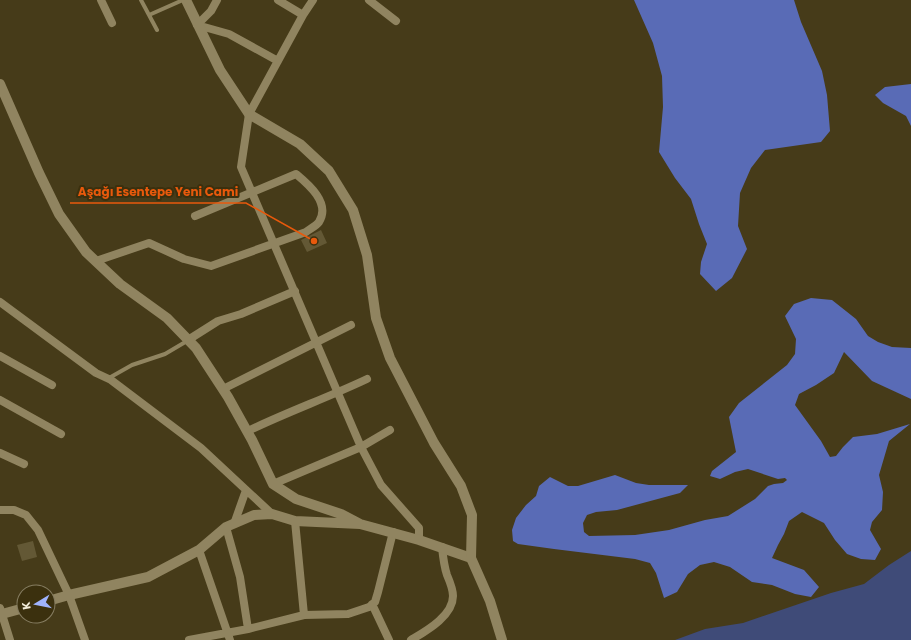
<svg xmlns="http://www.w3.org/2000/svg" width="911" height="640" viewBox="0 0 911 640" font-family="Poppins,sans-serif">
	<rect width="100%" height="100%" fill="#463b19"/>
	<path fill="#3f4b78" d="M911,551V640H675L705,629L743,623L831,593L864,584L889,565Z"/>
	<path fill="#596bb6" d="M634,0H794L801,22L822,71L827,95L830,131L821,142L765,150L751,168L740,193L738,226L747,249L732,278L716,291L700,274L701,262L707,244L699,224L691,199L675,178L659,152L663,107L662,76L653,43Z
		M911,84V126L906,116L883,103L875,95L885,87Z
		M811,298L832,300L856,319L868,336L878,342L892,347L911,348V399L872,381L844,352L834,373L816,385L799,394L795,405L821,441L830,457L836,456L843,447L853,437L877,434L910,424L889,441L879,475L883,492L882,510L872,522L870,530L881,549L875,560L861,559L847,554L835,540L824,523L802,512L789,521L784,534L778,545L772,558L804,570L819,587L811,597L795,594L772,585L752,582L730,567L714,562L700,565L688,574L677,592L664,598L656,573L650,563L635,559L554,549L518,544L513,541L512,530L516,518L526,505L536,496L539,486L550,477L568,486H578L615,475L636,483L649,485H688L680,493L617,510L596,512L587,515L583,523L584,532L589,536L635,535L669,530L705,520L728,516L755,499L768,486L774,484L783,483L787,480L785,478L778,479L748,469L735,472L720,479L710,476L712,471L736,452L729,417L739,403L787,365L795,354L796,339L785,316L794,304Z"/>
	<path fill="#635835" d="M321,230L327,243L307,252L301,240Z
		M33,541L37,557L22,561L17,545Z"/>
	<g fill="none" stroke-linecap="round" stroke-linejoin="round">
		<path stroke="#908460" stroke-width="4" d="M141,0L157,30
			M149,15L183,0
			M109,378L132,365L165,354L187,341"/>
		<path stroke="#908460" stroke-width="8" d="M101,0L112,23
			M217,0L211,11L197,25L229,34L278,61
			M278,0L303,15
			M313,0L303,15L249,114L241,167L361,447L381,485L419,528V540
			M369,0L396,21
			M96,261L149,243L184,259L211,266L306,232C310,229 316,226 319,222C331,203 308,184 296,174L195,216
			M0,302L96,373L111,380L201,448L272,514
			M188,340L218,321L241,314L295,291
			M0,356L52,385
			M223,389L351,325
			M0,400L61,434
			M248,431C287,412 327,398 367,379
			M0,453L24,464
			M273,484L361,447L390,430
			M0,510H14L26,515L38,530L69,595L85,640
			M295,521L304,615
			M234,524L246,490
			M226,527L240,577L248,629
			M199,550L230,640
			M372,604L389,640
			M0,608L10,640
			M189,640L248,629L304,615L348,614L369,607L375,602L378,592L393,532
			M411,640C426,631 453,616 453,596C453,589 450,582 447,575C444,566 443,557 442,547"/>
		<path stroke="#908460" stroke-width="10" d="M0,84L39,173L59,214L86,252L120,284L167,318L196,348L228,397L252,440L273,484L296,499L341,514L360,524
			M48,601L69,595L148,577L199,550L226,527L254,515L272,514L295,521L360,524L419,540L471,558
			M0,614H2L24,608"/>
		<path stroke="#908460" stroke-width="10" d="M186,0L220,70L249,114L300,144L329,171L353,210L367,255L376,318L390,358L434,443L461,486L472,515L471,558L490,601L502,640"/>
	</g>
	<path fill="none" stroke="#e8590c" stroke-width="1.5" d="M314 241L246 203H70"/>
	<circle fill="#e8590c" stroke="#3b300e" stroke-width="1.5" cx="314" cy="241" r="4"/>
	<g font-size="12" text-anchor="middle" font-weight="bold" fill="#e8590c" stroke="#3b300e" stroke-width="4" stroke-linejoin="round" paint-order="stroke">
		<text x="158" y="196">Aşağı Esentepe Yeni Cami</text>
	</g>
	<g transform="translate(36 604) rotate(260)"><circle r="19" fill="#3b300e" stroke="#857c60"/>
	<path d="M0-3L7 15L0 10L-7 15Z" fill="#9fb3fd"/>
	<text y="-6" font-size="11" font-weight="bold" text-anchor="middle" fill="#f4eedb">K</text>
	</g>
</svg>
